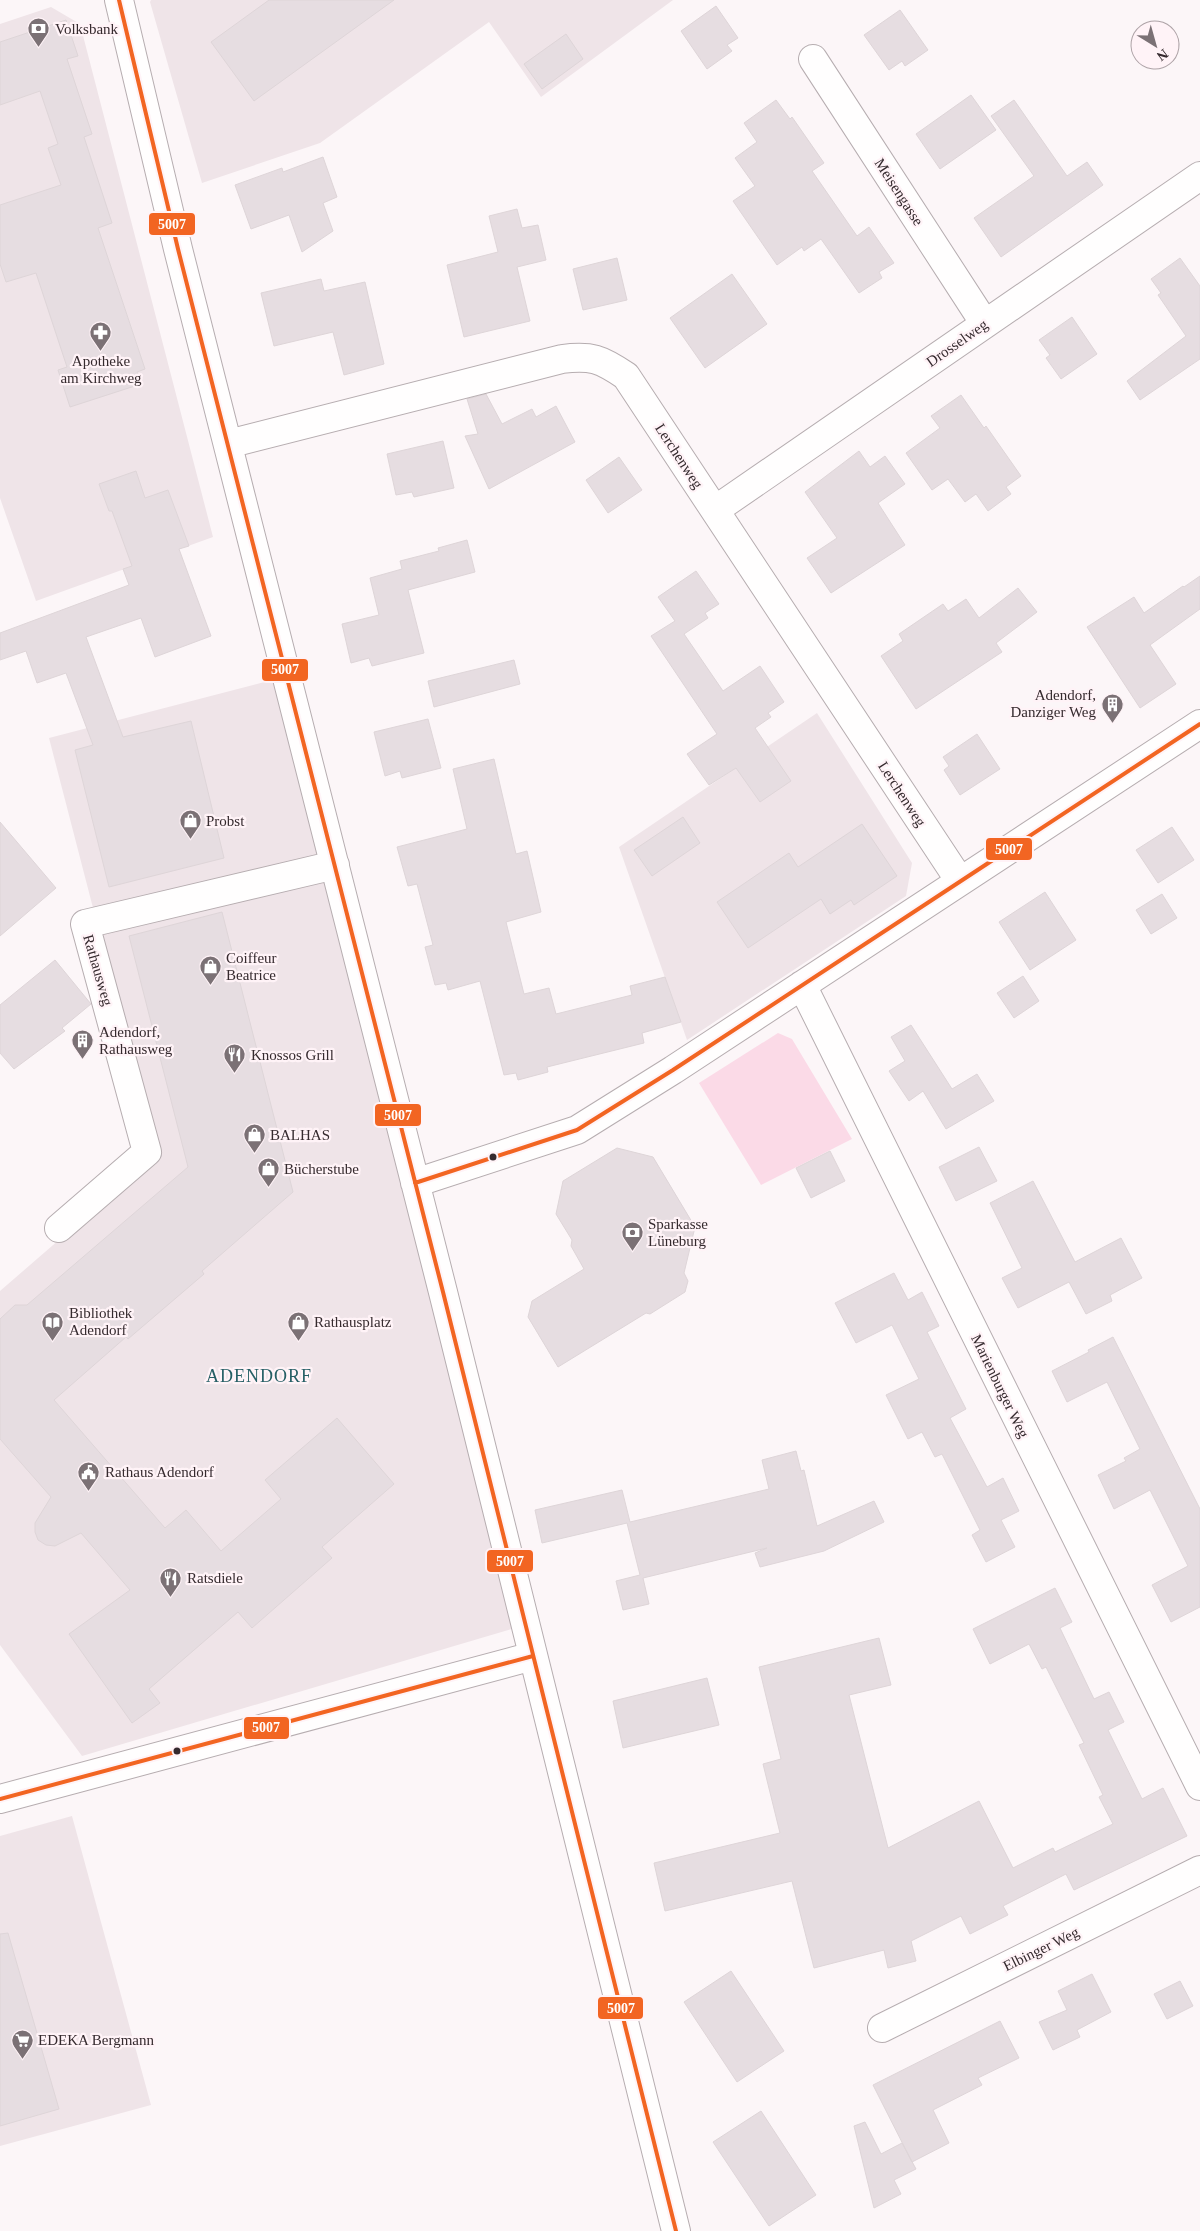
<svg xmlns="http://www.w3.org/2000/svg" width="1200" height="2231" viewBox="0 0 1200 2231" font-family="'Times New Roman',serif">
	<rect width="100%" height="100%" fill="#fcf6f8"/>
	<path fill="#efe4e8" d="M151,0H673L541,97L489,22L320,143L202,183L150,2Z
		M51,7L80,24L213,537L36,601L0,498V24Z
		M280,678L515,1628L82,1756L0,1645V1291L157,1155L49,738Z
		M817,713L912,863L906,896L687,1040L619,847Z
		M72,1816L151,2105L0,2146V1836Z"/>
	<path fill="#fbdae7" d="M778,1033L792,1039L852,1139L761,1185L699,1083Z"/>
	<path fill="#e6dde1" stroke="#ded5d8" d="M269,0H394L254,101L211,42Z
		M716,6L738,38L727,45L732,51L707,69L681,31Z
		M900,10L928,50L905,66L902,61L889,70L864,35Z
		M66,20L78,56L67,59L92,134L84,137L112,223L98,228L145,369L137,372L141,384L70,407L58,370L67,367L36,273L6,282L0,264V205L61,185L48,148L58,144L40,91L0,105V42Z
		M566,34L583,59L542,89L524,64Z
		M971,95L996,130L940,169L916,134Z
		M776,100L790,119L792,117L824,163L812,171L857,236L869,227L894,263L879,272L882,278L859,293L821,239L804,251L802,247L777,265L733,201L755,186L735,158L757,142L744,123Z
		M1014,100L1067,176L1087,162L1103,185L1001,257L974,218L1034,176L991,116Z
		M323,157L337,197L323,203L333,231L302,252L289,215L251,229L235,185L282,168L283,172Z
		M517,209L522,228L538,225L546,260L517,267L530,321L464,337L447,265L498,252L489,216Z
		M617,258L627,300L583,310L573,269Z
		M1180,258L1200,286V359L1140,400L1127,381L1186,336L1158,295L1161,293L1151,279Z
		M732,274L767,324L705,368L670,318Z
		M321,279L324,291L365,282L384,364L344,375L333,332L274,346L261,293Z
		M1072,317L1097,354L1061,379L1046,358L1050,355L1039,340Z
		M486,394L502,424L532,409L536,417L556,406L575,442L489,489L465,436L478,434L467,399Z
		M961,395L984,428L986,426L1021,476L1006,487L1011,494L988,511L976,494L965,502L948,479L932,490L906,453L940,428L931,416Z
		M443,441L454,488L414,497L412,492L396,495L387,454Z
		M859,451L870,467L885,456L905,484L878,503L905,545L831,593L807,558L837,538L805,492Z
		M619,457L642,490L608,513L586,480Z
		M136,471L145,498L168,490L189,546L179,549L211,636L155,657L141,618L86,637L123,737L191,721L224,858L109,887L75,750L93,745L66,673L37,683L26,651L0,660V633L129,585L123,569L132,566L112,511H109L99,484Z
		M467,540L475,572L408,590L424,653L372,666L369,658L351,663L342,624L379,615L370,578L402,569L400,561L439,551L438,548Z
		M696,571L719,604L705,613L708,618L684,634L723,691L760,666L784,702L768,713L771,717L755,728L791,781L760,802L736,768L709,785L687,754L717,734L651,636L675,621L658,597Z
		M1200,576V609L1150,645L1176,684L1140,708L1087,627L1134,597L1144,613L1183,586L1184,587Z
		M1018,588L1037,612L996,643L1002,652L916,709L881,656L903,641L899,634L943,604L948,611L966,599L979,618Z
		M514,660L520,684L434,707L428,681Z
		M428,719L441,768L402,778L400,771L385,776L374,732Z
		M977,734L1000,769L960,795L944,770L949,766L943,757Z
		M494,759L516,854L527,851L541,912L506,922L524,994L549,988L556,1014L632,995L630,986L665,977L681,1022L642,1033L644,1043L547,1067L548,1072L518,1080L516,1073L504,1075L480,981L448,990L446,983L435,985L425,947L433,945L417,884L408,886L397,847L467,829L453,769Z
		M683,817L700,843L652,876L634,850Z
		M0,822L56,888L0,936Z
		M862,824L897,876L854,905L851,900L830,914L821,899L748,948L717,902L789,853L798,867Z
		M1172,827L1194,860L1158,883L1136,850Z
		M1045,892L1076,940L1030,970L999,922Z
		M1162,894L1177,918L1151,934L1136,910Z
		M222,912L293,1192L202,1271L204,1274L128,1339L126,1337L54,1400L165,1528L186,1510L221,1551L281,1499L265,1480L337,1418L394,1484L322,1547L332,1558L252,1628L238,1612L149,1689L160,1703L132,1723L69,1634L130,1590L81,1533L55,1546L46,1545L38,1540L35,1532V1523L51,1497L0,1439V1319L15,1305H27L188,1167L129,936Z
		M55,960L91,1004L62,1028L65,1031L14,1069L0,1053V1005Z
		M1023,976L1039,1001L1014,1018L997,993Z
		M911,1025L952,1089L977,1074L994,1101L946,1129L923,1091L909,1101L889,1071L905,1061L891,1037Z
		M979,1147L997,1181L956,1201L939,1167Z
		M617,1148L653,1157L695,1227L684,1273L688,1281L685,1292L650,1314L646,1313L558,1367L528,1317L532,1301L584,1269L571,1246L572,1240L556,1214L563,1181Z
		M830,1151L845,1181L811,1198L796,1168Z
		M1033,1181L1075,1262L1121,1238L1142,1278L1110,1295L1112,1301L1086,1314L1069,1282L1018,1308L1002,1278L1022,1268L990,1203Z
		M894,1273L908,1300L922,1292L939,1326L927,1332L966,1409L950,1418L987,1487L1003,1478L1019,1511L1001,1520L1015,1547L986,1562L972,1535L980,1530L942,1454L935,1457L922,1432L908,1439L886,1395L919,1379L892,1325L856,1343L835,1303Z
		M1113,1337L1200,1509V1607L1171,1622L1152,1585L1188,1566L1150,1490L1114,1509L1098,1475L1126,1461L1124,1458L1140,1449L1107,1382L1067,1402L1052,1371L1089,1352L1088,1350Z
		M796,1451L801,1471L804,1470L817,1526L874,1501L884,1522L824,1551L760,1567L755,1553L767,1548L643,1578L649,1604L623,1610L616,1581L640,1575L627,1523L542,1543L535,1510L622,1490L630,1522L769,1489L762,1460Z
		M1055,1588L1072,1622L1060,1628L1094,1699L1109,1692L1124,1722L1108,1730L1142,1799L1163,1788L1187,1836L1074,1890L1066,1874L1003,1906L1008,1915L970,1934L961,1916L911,1941L916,1961L888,1968L884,1950L814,1968L792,1881L665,1911L654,1863L780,1833L763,1764L781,1759L759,1667L879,1638L891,1685L849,1695L888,1848L979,1801L1013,1868L1053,1848L1055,1852L1113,1824L1099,1797L1103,1795L1079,1745L1084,1743L1046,1667L1042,1669L1029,1644L990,1664L973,1629Z
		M707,1678L719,1725L623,1748L613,1701Z
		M8,1933L59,2109L0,2126V1934Z
		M731,1971L784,2051L737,2082L684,2002Z
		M1092,1974L1111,2012L1077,2030L1080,2037L1053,2050L1039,2022L1067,2010L1058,1991Z
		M1180,1981L1193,2006L1167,2019L1154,1994Z
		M1000,2021L1019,2058L978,2078L982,2085L933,2110L949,2143L912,2162L873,2085Z
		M761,2111L816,2195L769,2226L713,2142Z
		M865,2122L881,2154L902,2143L916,2169L894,2180L901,2194L874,2208L854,2126Z"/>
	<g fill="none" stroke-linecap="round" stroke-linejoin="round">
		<defs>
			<path id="minor" d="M119,0L178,249L443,1292L676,2231
				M813,59L985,324
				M228,444L562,359C591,355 601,359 626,376L960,881
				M715,510L1200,176
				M802,985L1200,1786
				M415,1183L577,1130L673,1070L1200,724
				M59,1228L147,1152L85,924L335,865
				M0,1799L533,1656
				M882,2028L1200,1870"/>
		</defs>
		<use href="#minor" stroke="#b6adb0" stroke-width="30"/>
		<use href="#minor" stroke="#fffefe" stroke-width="28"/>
		<defs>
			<path id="bus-1" d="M119,0L178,249L443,1292L676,2231
				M415,1183L577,1130L673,1070L1200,724
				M0,1799L533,1656"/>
		</defs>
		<use href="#bus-1" stroke="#fff3f7" stroke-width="8"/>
		<use href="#bus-1" stroke="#f26522" stroke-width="4"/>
	</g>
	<defs>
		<symbol id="bank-pin" viewBox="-11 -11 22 30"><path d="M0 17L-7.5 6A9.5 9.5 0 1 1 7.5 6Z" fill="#7b7175" stroke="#fff3f7"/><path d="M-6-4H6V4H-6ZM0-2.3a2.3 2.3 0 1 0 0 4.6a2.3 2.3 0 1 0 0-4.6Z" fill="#fff"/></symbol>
		<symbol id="pharmacy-pin" viewBox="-11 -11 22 30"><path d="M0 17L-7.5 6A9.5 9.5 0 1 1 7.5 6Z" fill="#7b7175" stroke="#fff3f7"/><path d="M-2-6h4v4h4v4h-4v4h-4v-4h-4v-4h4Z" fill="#fff"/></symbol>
		<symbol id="building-pin" viewBox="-11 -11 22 30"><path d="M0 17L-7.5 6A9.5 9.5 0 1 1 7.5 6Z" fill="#7b7175" stroke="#fff3f7"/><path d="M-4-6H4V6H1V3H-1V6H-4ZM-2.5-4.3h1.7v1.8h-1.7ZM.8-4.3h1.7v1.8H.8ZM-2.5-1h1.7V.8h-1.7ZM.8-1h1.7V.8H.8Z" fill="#fff"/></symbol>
		<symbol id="shop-pin" viewBox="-11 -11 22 30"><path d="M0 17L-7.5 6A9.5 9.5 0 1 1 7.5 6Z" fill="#7b7175" stroke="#fff3f7"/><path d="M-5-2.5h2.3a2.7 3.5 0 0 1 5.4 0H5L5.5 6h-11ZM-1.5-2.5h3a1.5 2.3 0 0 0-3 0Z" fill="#fff"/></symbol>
		<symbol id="restaurant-pin" viewBox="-11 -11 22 30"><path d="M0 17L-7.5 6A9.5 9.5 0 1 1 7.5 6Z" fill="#7b7175" stroke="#fff3f7"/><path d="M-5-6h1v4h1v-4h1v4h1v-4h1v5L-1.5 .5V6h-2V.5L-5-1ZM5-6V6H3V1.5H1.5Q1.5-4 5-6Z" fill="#fff"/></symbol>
		<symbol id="library-pin" viewBox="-11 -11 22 30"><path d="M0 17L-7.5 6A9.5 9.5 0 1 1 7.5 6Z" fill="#7b7175" stroke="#fff3f7"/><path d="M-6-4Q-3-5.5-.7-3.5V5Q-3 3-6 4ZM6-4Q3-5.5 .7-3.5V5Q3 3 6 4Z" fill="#fff"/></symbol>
		<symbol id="civic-pin" viewBox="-11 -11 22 30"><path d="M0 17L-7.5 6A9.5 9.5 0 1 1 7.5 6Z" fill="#7b7175" stroke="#fff3f7"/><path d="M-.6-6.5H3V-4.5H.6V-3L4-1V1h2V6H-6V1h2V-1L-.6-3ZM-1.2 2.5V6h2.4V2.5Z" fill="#fff"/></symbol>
		<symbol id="supermarket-pin" viewBox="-11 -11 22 30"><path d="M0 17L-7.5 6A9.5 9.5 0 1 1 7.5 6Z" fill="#7b7175" stroke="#fff3f7"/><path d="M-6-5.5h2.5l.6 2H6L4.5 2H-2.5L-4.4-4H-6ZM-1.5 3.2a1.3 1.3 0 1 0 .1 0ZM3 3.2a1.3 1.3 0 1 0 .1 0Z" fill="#fff"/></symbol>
	</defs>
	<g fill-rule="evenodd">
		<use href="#bank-pin" x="26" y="16" width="25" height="34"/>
		<use href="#pharmacy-pin" x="88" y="320" width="25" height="34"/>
		<use href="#building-pin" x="1100" y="692" width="25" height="34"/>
		<use href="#shop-pin" x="178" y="808" width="25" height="34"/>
		<use href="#shop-pin" x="198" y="954" width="25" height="34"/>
		<use href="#building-pin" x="70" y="1028" width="25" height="34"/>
		<use href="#restaurant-pin" x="222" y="1042" width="25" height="34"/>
		<use href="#shop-pin" x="242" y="1122" width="25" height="34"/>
		<use href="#shop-pin" x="256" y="1156" width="25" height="34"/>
		<use href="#bank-pin" x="620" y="1220" width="25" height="34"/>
		<use href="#library-pin" x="40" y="1310" width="25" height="34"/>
		<use href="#shop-pin" x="286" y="1310" width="25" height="34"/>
		<use href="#civic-pin" x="76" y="1460" width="25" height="34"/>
		<use href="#restaurant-pin" x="158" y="1566" width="25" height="34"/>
		<use href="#supermarket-pin" x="10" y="2028" width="25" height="34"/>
	</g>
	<g fill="#352a2e" stroke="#fff3f7" stroke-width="2">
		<circle cx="493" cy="1157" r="4.5"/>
		<circle cx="177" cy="1751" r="4.5"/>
	</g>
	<g text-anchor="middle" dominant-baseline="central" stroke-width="4.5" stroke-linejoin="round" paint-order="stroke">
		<g font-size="15" fill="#352a2e" stroke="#fff3f7" text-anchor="start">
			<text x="55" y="29">Volksbank</text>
			<text x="101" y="361" text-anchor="middle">Apotheke<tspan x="101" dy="17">am Kirchweg</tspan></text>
			<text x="1096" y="695" text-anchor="end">Adendorf,<tspan x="1096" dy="17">Danziger Weg</tspan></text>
			<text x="206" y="821">Probst</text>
			<text x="226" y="958">Coiffeur<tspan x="226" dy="17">Beatrice</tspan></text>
			<text x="99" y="1032">Adendorf,<tspan x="99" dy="17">Rathausweg</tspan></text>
			<text x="251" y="1055">Knossos Grill</text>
			<text x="270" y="1135">BALHAS</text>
			<text x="284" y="1169">Bücherstube</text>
			<text x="648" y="1224">Sparkasse<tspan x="648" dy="17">Lüneburg</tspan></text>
			<text x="69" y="1313">Bibliothek<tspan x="69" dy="17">Adendorf</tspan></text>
			<text x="314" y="1322">Rathausplatz</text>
			<text x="105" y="1472">Rathaus Adendorf</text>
			<text x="187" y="1578">Ratsdiele</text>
			<text x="38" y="2040">EDEKA Bergmann</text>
		</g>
		<g font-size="15" fill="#352a2e" stroke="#fff3f7">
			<text transform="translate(899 192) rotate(57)">Meisengasse</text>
			<text transform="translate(957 343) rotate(-35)">Drosselweg</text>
			<text transform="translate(679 456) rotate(57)">Lerchenweg</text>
			<text transform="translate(902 794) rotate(57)">Lerchenweg</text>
			<text transform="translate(98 970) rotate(74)">Rathausweg</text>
			<text transform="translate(1000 1386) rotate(64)">Marienburger Weg</text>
			<text transform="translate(1041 1949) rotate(-26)">Elbinger Weg</text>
		</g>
		<g font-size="18" letter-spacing="1" fill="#265f65" stroke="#fff3f7">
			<text x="259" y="1376">ADENDORF</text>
		</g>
	</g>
	<g stroke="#fff3f7" stroke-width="2">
		<rect x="148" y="212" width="48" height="24" rx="5" fill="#f26522"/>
		<rect x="261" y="658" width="48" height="24" rx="5" fill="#f26522"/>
		<rect x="985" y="837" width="48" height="24" rx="5" fill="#f26522"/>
		<rect x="374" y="1103" width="48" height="24" rx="5" fill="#f26522"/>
		<rect x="486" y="1549" width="48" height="24" rx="5" fill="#f26522"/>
		<rect x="243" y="1716" width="47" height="24" rx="5" fill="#f26522"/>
		<rect x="597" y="1996" width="47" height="24" rx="5" fill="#f26522"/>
	</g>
	<g font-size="14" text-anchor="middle" font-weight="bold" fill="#fff">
		<text x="172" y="229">5007</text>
		<text x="285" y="674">5007</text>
		<text x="1009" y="854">5007</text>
		<text x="398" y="1120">5007</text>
		<text x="510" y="1566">5007</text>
		<text x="266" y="1732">5007</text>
		<text x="621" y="2013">5007</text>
	</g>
	<g transform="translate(1155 45) rotate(143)"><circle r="24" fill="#fff3f7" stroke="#aea3a7"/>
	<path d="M0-4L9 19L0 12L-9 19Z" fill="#7b7175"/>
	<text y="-8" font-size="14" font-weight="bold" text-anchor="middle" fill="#352a2e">N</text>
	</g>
</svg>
